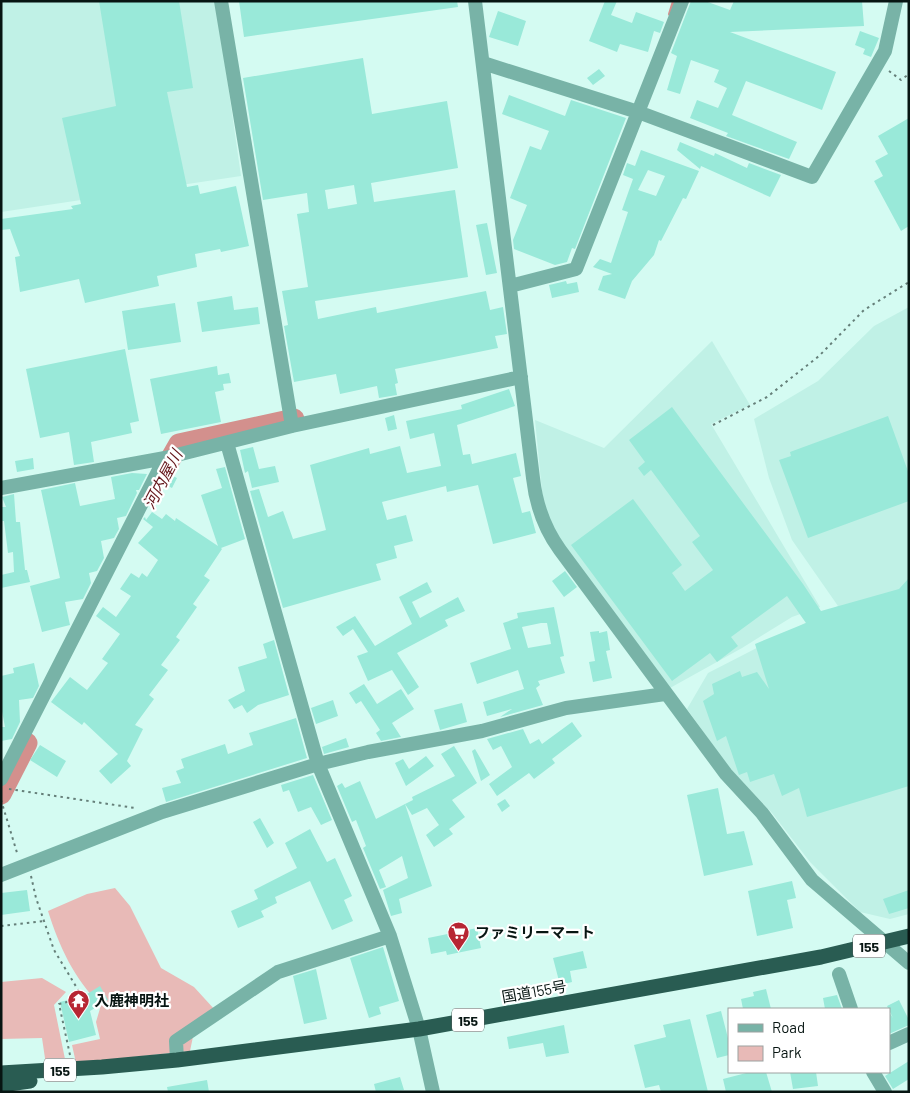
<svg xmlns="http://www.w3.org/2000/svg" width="910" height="1093" viewBox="0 0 910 1093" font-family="Barlow,'Noto Sans JP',sans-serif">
	<rect width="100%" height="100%" fill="#d4fbf2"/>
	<path fill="#c0f1e6" d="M1,1H216L241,176L1,212Z
		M909,307V914L890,919L860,912L810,862L772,813L730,769L687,709L708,673L838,606L792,540L769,478L754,419L818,381L874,326Z
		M712,341L750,405L711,424L820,607L792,617L742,648L670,688L555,537L544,512L535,420L604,448Z"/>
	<path fill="#e8bab7" d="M115,888L130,906L161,968L194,987L215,1010L195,1027L190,1051L76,1063L72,1045L100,1039L96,1022L101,1005C74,979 59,946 48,911L87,894Z
		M42,978L66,992L54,1005L66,1064L46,1065L42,1038L1,1039V982Z"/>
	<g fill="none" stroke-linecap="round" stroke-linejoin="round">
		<path stroke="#d3908d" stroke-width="4" d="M670,14L674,1"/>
		<path stroke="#d3908d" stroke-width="21" d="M163,472L179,444L294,419
			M1,794L27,743"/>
	</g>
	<path fill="#99e9d9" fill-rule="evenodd" d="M99,1H179L193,88L167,92L187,187L198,185L200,194L236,186L249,246L221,252L220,249L195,254L197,267L157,276L159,286L85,303L79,279L20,292L15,257L20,256L10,229L1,230V219L73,209L71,206L81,204L62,118L116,106Z
		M239,1H457L458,7L244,37Z
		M605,1H617L611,15L632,23L636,12L664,22L660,33L654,31L648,52L620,44L617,52L589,41Z
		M691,1H705L730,10L734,1H862L864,26L730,32L836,72L822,110L746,81L732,115L797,142L789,159L726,136L728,133L690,118L697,100L718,108L727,88L714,82L719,70L691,60L680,94L667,90L677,56L671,53Z
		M498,11L526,21L518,46L489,37Z
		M860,31L879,38L871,57L863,54L865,49L855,45Z
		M363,58L372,114L447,101L458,168L371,183L374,202L455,190L468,277L315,301L318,319L376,307L377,313L486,291L490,310L503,307L507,334L495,336L498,348L395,369L398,383L395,384L397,395L379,398L377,386L340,394L336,374L294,382L284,326L288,325L282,291L308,287L297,214L309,212L307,193L263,200L243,78ZM354,185L357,204L328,209L325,190Z
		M599,69L605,76L593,85L587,78Z
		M509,95L565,116L571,100L626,118L575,249L572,248L567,262L555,265L514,249L513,240L527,205L510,198L530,146L541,150L549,131L502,114Z
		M909,118V226L901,231L874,181L883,176L875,161L888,154L878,136Z
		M680,142L714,156L715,153L747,168L749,163L781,175L770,197L701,166L700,169L677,150Z
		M641,150L699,171L686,199L683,198L661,241L659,240L654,255L632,281L625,299L598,290L603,276L612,274L593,267L600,259L611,263L628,212L622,210L633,179L623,175L627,163L635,166ZM648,170L665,176L656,196L638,190Z
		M487,223L497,273L486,275L476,225Z
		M566,281L567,284L577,282L579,292L552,298L549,285Z
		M232,296L234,310L258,307L260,324L202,332L197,302Z
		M175,303L181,342L128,350L122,311Z
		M125,349L139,421L130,423L132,433L91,442L94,462L74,465L69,432L40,438L26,369Z
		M217,366L218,375L229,373L231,383L223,384L224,390L215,392L221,422L161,434L150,379Z
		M509,389L515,406L457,425L463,455L470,454L472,464L516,453L521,476L513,478L522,513L530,511L536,533L493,544L478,485L447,492L446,486L382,502L387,520L406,515L413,541L394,546L397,558L376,564L381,580L283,608L250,491L259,489L268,517L283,511L293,539L326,530L310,465L369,448L370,454L400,446L407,473L441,466L434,433L410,439L406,421L462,409L461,405Z
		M672,407L803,584L821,611L899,589L909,578V786L807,817L799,788L782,796L774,774L750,782L747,772L739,775L726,736L717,741L703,701L714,694L712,684L740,671L742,677L757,672L769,689L755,644L806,623L787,596L731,637L738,646L717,662L710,653L672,681L571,545L633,499L682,565L672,573L685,591L713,570L692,542L700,536L651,470L644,476L638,468L645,462L629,440Z
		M394,415L397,429L388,431L385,418Z
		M888,416L909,474V501L808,538L779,460L791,456L790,452Z
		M253,447L259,469L275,466L279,482L252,488L248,471L245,473L240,450Z
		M33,458L34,469L17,472L15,461Z
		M225,467L245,539L221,548L222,549L204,576L210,580L193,604L197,607L176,637L180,640L161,665L168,670L149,695L154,699L135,725L143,729L127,761L131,766L111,784L99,771L118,754L84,722L82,725L51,702L70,677L87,690L108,663L102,659L120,634L96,616L103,607L116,617L131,596L120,589L131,573L139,578L142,573L147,577L158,560L138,543L153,527L143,519L145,517L146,520L152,512L162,519L166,514L175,521L176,518L218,546L201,495L222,488L216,469Z
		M132,473L147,474L139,490H136L137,493L126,516L117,518L119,529L114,538L101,541L104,558L97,571L89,573L91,583L83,599L65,602L70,625L42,632L30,586L60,578L41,490L75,483L80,506L115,499L111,477Z
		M167,473L177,478L172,488L162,483Z
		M14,494L16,522H20L25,570H27L30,582L1,588V575L14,572L13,552L8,553L4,521H1V507H6L2,497Z
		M565,571L577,587L564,597L552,581Z
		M427,582L432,592L412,602L420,618L458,597L465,611L445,620L448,626L397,653L419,687L408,695L392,670L368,681L357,656L368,652L353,629L343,636L336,627L355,616L375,646L412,624L399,597Z
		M554,607L564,656L560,657L565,673L538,681L540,685L536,688L543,705L500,717L512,709L487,716L483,702L524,689L518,670L477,684L470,663L511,649L503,623L518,618L517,613ZM541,623H547L551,644L528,648L522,627Z
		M599,631V633L607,631L610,650L606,651L612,678L593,682L589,662L595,661L590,632Z
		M274,640L289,695L258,705L247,713L242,705L234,709L228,700L245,691L238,667L267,658L263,644Z
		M34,663L39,686L33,698L19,700L20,722L12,739L1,741V727H5L1,706V676L14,673L13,668Z
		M364,684L377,704L401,689L414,709L392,723L401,737L381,741L376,733L380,730L361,701L356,704L349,693Z
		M333,700L338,716L316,724L311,708Z
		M462,703L467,722L440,730L434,710Z
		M296,718L307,758L166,802L162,788L181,783L176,771L184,768L181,759L225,744L228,754L253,745L249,733Z
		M572,722L582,736L552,759L555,763L534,779L529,773L497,796L489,784L512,767L501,746L493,750L487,739L523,729L530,744L539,739L542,744Z
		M346,738L349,747L324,754L322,747Z
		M40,745L66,761L57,777L30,760Z
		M454,746L477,783L452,800L465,817L449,829L453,834L434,847L426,835L439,825L427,808L412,815L405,804L413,800L412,797L455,776L441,754Z
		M475,749L490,775L481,781L472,751Z
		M426,756L434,766L406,786L395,763L403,759L409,769Z
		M313,775L332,820L321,825L311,807L298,812L289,790L283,792L281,785Z
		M360,781L376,819L405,804L432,886L399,899L402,913L391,916L383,890L408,878L402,856L379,870L386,887L380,889L363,848L366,846L356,820L352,822L337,786L342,783L345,788Z
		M718,788L727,834L744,831L753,865L704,876L687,795Z
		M505,799L510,806L502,812L497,804Z
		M260,818L274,843L267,848L253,822Z
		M310,829L327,862L335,858L352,896L344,900L353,921L332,930L310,881L275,897L277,903L261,911L264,917L238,928L231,911L258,899L254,890L297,868L285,843Z
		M792,881L796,898L787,900L793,928L757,936L748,891Z
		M27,890L30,911L1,915V893Z
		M909,890V908L889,914L883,899Z
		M477,928L481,948L447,955L446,951L431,954L428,938Z
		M383,947L399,1001L379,1007L381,1014L369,1018L350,958Z
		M583,951L587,968L570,971L572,982L560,985L553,958Z
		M316,969L327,1019L304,1024L293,976Z
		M100,986L108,1000L90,1011L96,1035L69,1042L60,1002L84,996Z
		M766,989L771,1009H743L741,999L754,996L753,992Z
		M837,995L842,1009H825L823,998Z
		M899,1000L909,1020V1025L889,1034V1012L893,1018L887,1006Z
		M721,1011L729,1042V1055L717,1058L706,1015Z
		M690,1019L708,1092H661L659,1085L645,1088L634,1045L666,1037L663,1025Z
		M564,1025L569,1053L546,1057L543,1043L509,1049L507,1037Z
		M909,1061V1079L893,1089L885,1076Z
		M750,1072H766L772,1092H726L723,1079Z
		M790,1072H816L818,1086L793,1089Z
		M400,1077L404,1090L376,1092L374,1084Z
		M207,1080L209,1092H168L167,1087Z"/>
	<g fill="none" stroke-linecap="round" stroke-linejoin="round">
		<path stroke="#657f79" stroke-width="2" stroke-dasharray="2.5 4" stroke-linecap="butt" d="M889,71L901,80L909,74
			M713,425L767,397L819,356L864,310L909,282
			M9,789L135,808
			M1,800L18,856
			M31,876L36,898L54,950L83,998L59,1004L70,1055
			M1,926L44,921"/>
		<path stroke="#78b3a7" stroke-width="14" d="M221,1L292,426
			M475,1L533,478C536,505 544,528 560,550L726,774L762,813L812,880L909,963
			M483,63L638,112L812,177L885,51L896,1
			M510,286L576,269L682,1
			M227,443L318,764L390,936L419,1029L433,1092
			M1,488L165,458L292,426L521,377
			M1,779L165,458
			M1,875L162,812L318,764L368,752L482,731L566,708L665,694
			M839,974L851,1009
			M889,1043L909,1034
			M177,1060L176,1041L278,972L390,936
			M873,1072L885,1092"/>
		<path stroke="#295c52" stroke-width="15" d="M1,1073L102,1067L177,1060L419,1029L821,957L909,936
			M1,1085L30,1081"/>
	</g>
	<defs>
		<symbol id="supermarket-pin" viewBox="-11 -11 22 30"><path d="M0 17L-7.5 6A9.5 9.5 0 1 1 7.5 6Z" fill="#b72633" stroke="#fff"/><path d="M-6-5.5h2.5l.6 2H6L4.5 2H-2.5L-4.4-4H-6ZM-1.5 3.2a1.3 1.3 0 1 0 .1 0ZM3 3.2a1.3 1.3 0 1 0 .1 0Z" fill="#fff"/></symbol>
		<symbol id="temple-pin" viewBox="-11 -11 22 30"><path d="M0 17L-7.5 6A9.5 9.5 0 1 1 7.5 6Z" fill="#b72633" stroke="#fff"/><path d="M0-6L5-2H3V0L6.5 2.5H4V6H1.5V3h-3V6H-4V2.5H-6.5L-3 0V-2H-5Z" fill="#fff"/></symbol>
	</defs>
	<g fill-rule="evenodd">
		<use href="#supermarket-pin" x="446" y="920" width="25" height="34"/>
		<use href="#temple-pin" x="66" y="988" width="25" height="34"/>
	</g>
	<g text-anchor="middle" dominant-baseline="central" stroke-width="4.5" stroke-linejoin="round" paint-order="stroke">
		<g fill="#fff" stroke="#515b59" stroke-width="1">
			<rect x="853" y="934.5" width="32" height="23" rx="4"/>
			<rect x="452" y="1008.5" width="32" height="23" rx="4"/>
			<rect x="44" y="1058.5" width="32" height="23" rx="4"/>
		</g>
		<g font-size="14" font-weight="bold" fill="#071512">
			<text x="869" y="946">155</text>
			<text x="468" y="1020">155</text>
			<text x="60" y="1070">155</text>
		</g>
		<g font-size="15" font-weight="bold" fill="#071512" stroke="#fff" text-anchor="start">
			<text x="475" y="932">ファミリーマート</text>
			<text x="94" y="1000">入鹿神明社</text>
		</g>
		<g font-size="15" fill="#071512" stroke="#fff">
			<text transform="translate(534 991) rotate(-10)">国道155号</text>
		</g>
		<g font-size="16" font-style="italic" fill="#64151a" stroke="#fff">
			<text transform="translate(162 479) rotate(-62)">河内屋川</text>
		</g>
	</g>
	<rect width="910" height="1093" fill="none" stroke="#071512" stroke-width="5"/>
	<rect x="728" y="1008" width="162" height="65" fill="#ffffff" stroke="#9ca1a0"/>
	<rect x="738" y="1024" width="25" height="8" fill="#78b3a7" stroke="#9ca1a0"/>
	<text x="772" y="1033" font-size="15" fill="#071512">Road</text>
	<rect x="738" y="1046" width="25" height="15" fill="#e8bab7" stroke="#9ca1a0"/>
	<text x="772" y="1058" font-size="15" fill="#071512">Park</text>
</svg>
